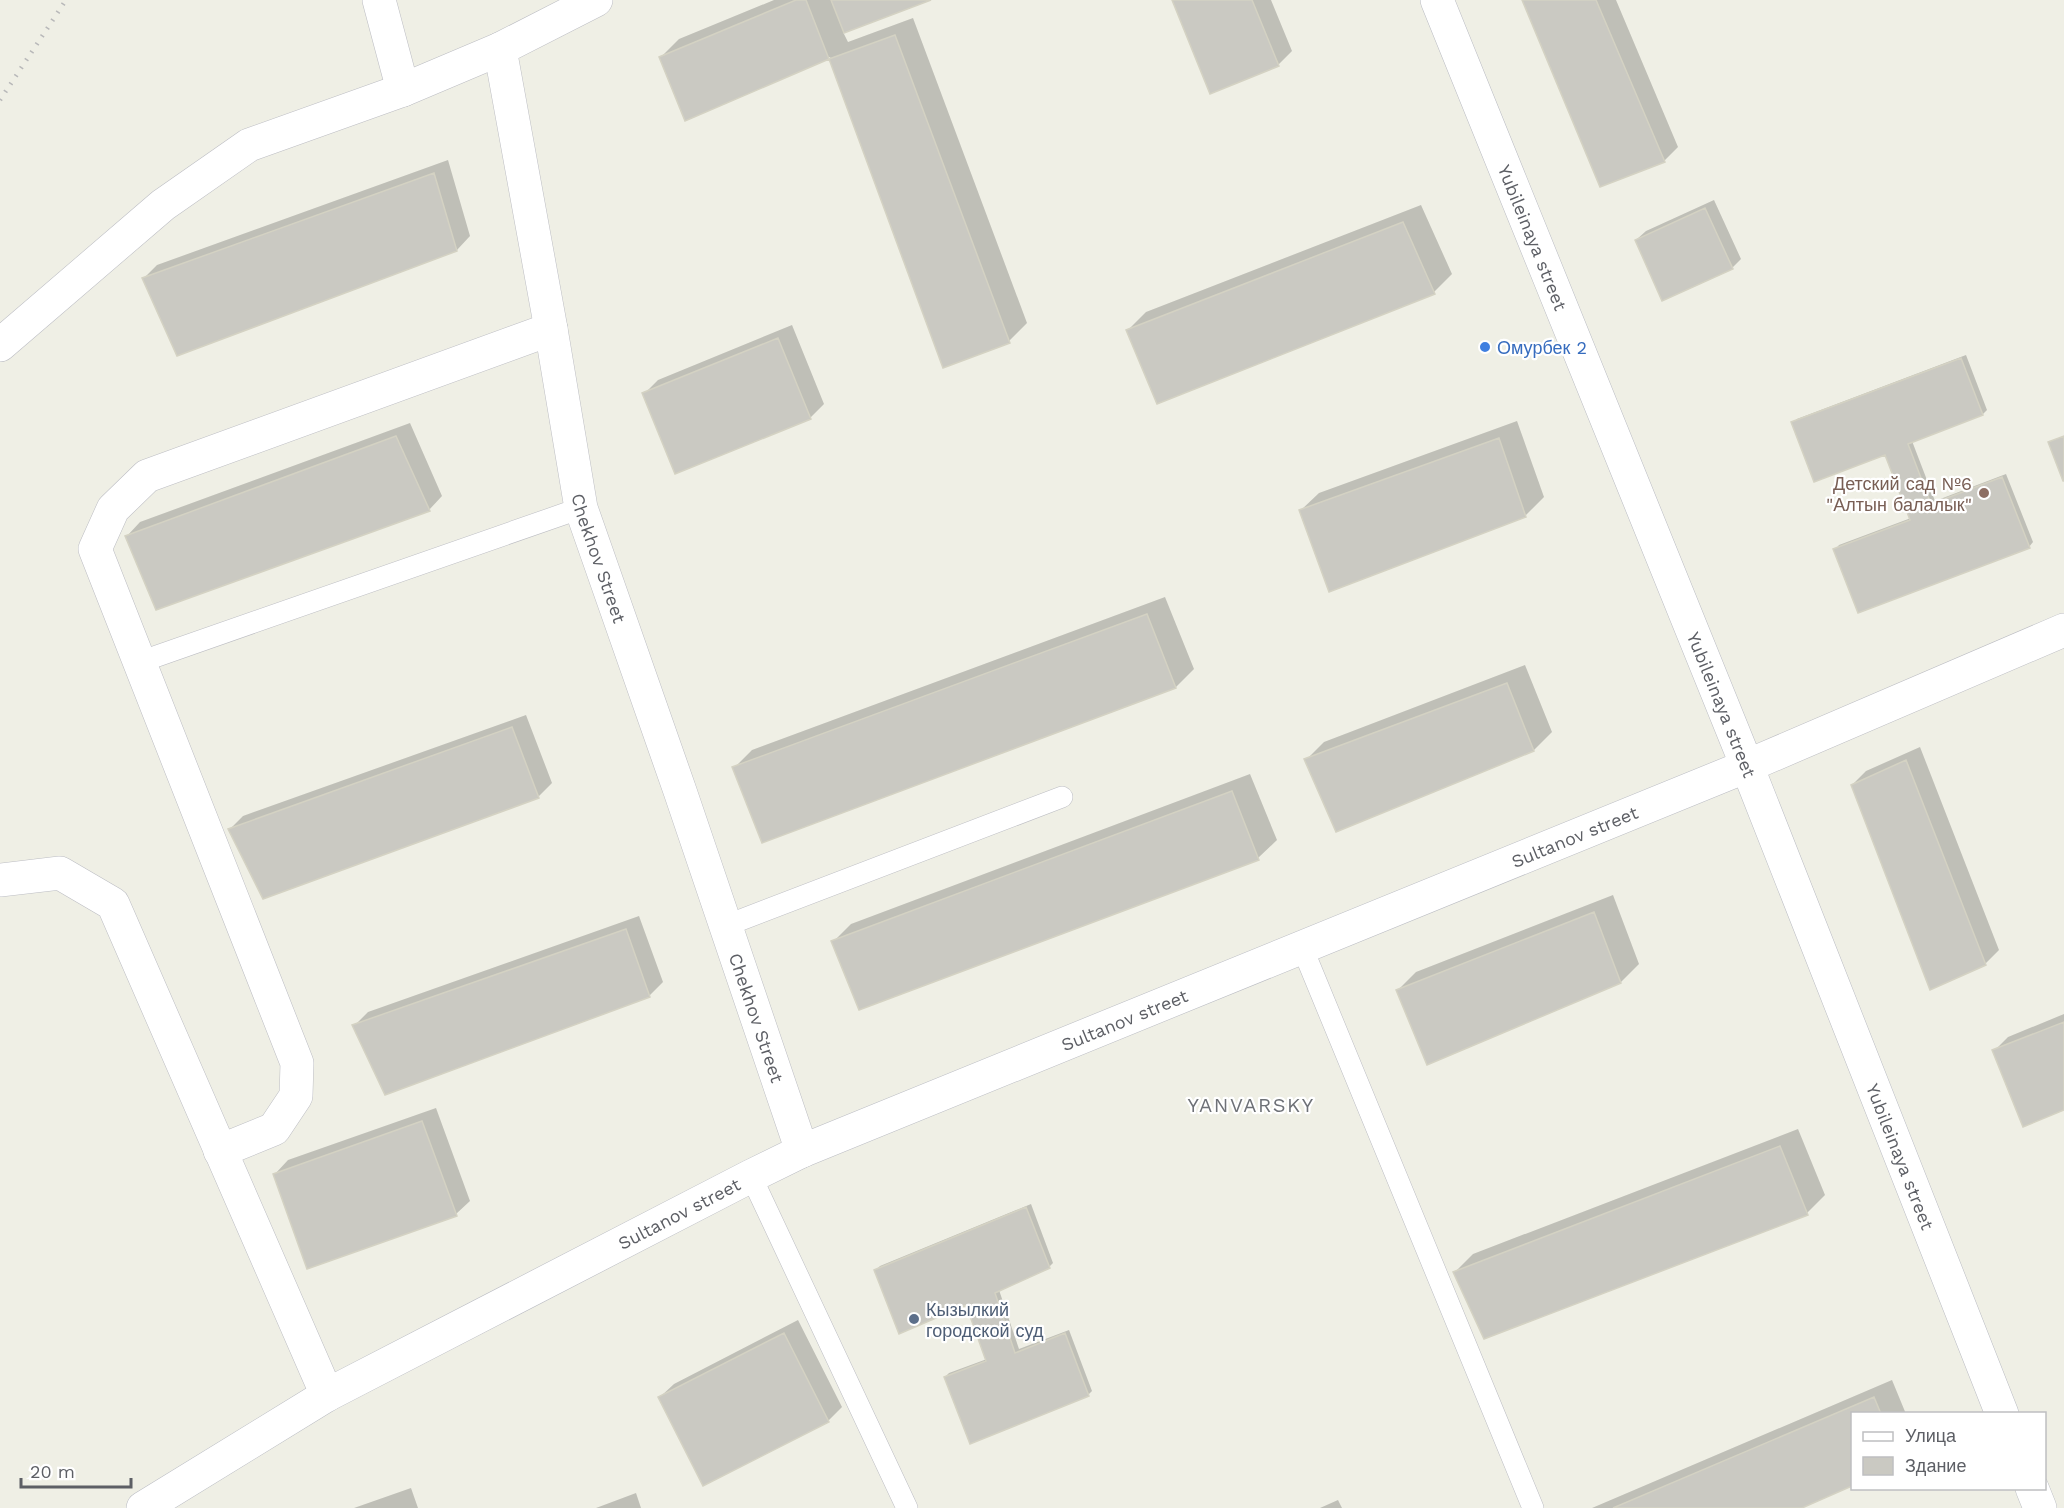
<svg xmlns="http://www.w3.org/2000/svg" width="2064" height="1508" viewBox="0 0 2064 1508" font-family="'Work Sans',sans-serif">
	<rect width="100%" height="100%" fill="#efefe5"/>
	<path fill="#0003" d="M774,0H927L843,32L848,42L913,18L1027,323L1009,341L944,366L830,57L686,119L661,57L679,39Z
		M1174,0H1271L1292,51L1278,65Z
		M1524,0H1616L1678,147L1665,160L1600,185Z
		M448,160L470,236L457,250L144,278L157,265Z
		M1714,200L1741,259L1732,268L1636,240L1646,231Z
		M1421,205L1452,274L1434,292L1128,330L1146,312Z
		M792,325L824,404L811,417L676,472L644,394L658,380Z
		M1966,355L1987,410L1983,414L1912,441L1935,501L2006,474L2033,542L2029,547L1835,550L1839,545L1911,518L1886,453L1793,423L1797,419Z
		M1517,421L1544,497L1525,516L1300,511L1319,493Z
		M410,423L442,496L429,510L127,536L140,522Z
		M1165,597L1194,669L1176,687L763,841L734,768L752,750Z
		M1525,665L1552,732L1534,750L1337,830L1306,760L1324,742Z
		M526,715L552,783L538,797L230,829L243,816Z
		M1920,747L1999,950L1985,964L1852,785L1866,771Z
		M1250,774L1277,840L1258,858L859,1008L833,942L851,924Z
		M1613,895L1639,964L1621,982L1428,1063L1398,990L1416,972Z
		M639,916L663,982L649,996L354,1026L368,1012Z
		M2064,1014V1108L1994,1051L2008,1037Z
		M436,1108L470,1201L456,1214L275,1174L288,1160Z
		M1798,1129L1825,1195L1807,1213L1455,1272L1473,1254Z
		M1031,1204L1053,1263L1049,1267L999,1290L1019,1349L1069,1330L1092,1391L1088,1395L945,1377L949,1373L987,1359L967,1303L876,1270L880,1266Z
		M798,1320L842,1407L828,1421L660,1397L674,1384Z
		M1892,1380L1906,1414H1852V1485L1798,1508H1592Z
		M411,1488L418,1508H354Z
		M636,1493L641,1508H596Z
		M1338,1500L1342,1508H1320Z"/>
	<path fill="#cac9c2" stroke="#d4d2c3" stroke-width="1.5" d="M796,0H806L829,59L685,121L659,57Z
		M831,0H931L844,33Z
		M1172,0H1252L1279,66L1210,94Z
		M1522,0H1596L1665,162L1600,187Z
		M895,35L1010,343L943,368L829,59Z
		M434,173L457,251L177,356L142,278Z
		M1705,208L1733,269L1662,301L1635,240Z
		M1403,222L1435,294L1157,404L1126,330Z
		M778,338L811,419L675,474L642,393Z
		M1961,358L1983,415L1908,444L1931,504L2002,477L2030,548L1858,613L1833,549L1910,520L1885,455L1814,482L1791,422Z
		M396,436L430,511L156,610L125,536Z
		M2064,436V481H2063L2048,442Z
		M1499,438L1526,517L1329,592L1299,510Z
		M1147,614L1176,688L762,843L732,767Z
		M1507,683L1534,751L1336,832L1304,759Z
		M512,727L539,798L263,899L228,829Z
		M1906,760L1986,965L1930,990L1851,785Z
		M1232,791L1259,860L859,1010L831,941Z
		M1594,912L1621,983L1427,1065L1396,990Z
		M626,929L650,997L385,1095L352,1025Z
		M2064,1022V1110L2023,1127L1992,1050Z
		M422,1121L457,1216L307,1269L273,1174Z
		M1780,1146L1808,1215L1484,1339L1453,1272Z
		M1026,1207L1050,1268L995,1293L1015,1353L1065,1333L1089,1396L970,1444L944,1377L986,1361L966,1305L899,1334L874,1270Z
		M784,1333L829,1422L703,1486L658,1397Z
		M1874,1397L1881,1414H1852V1486L1802,1508H1613Z"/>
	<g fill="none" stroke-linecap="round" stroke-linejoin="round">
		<defs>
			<path id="lane" d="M140,662L581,508
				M725,926L1062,797
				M1302,947L1533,1508
				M751,1176L907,1508"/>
			<g id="street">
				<path d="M379,0L403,90"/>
				<path id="s1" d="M596,0L500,49L551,329L581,508L680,791L802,1151"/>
				<path d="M0,345L163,205L249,145L403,90L500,49"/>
				<path d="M1747,766L2064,630"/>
				<path d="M0,880L60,873L113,904L327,1395"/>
				<path d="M220,1151L274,1129L296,1096L297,1063L95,549L113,509L147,476L551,329"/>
			</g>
			<g id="secondary">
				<path id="s2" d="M1437,0L1747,766L2002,1414"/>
				<path d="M2032,1488L2040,1508"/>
				<path id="s3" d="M143,1508L327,1395L751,1176L802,1151L1747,766"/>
			</g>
		</defs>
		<use href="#lane" stroke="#bcbdc3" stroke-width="22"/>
		<use href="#street" stroke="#bcbdc3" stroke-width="34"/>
		<use href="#secondary" stroke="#babcc3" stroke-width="34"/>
		<use href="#lane" stroke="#fff" stroke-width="21"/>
		<use href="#street" stroke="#fff" stroke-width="33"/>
		<use href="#secondary" stroke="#fff" stroke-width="33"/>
		<path stroke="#b8b8b9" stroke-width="4.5" stroke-dasharray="1.5 8" stroke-linecap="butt" d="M0,100L66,0"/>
	</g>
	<circle fill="#3f7fe0" stroke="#fff" stroke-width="2" cx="1485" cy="347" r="6"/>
	<circle fill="#8d6e63" stroke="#fff" stroke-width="2" cx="1984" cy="493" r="6"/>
	<circle fill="#5c6f8a" stroke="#fff" stroke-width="2" cx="914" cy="1319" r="6"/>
	<g text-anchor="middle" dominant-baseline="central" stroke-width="4.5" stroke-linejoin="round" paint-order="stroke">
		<g font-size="18" fill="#5d5f65" stroke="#fff">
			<text stroke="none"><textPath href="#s2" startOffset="256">Yubileinaya street</textPath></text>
			<text stroke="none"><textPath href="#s1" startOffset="627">Chekhov Street</textPath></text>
			<text stroke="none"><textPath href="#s2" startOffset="760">Yubileinaya street</textPath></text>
			<text stroke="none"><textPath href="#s3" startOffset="1584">Sultanov street</textPath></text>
			<text stroke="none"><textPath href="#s1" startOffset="1113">Chekhov Street</textPath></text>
			<text stroke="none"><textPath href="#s3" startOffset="1098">Sultanov street</textPath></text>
			<text stroke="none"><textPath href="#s2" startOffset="1246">Yubileinaya street</textPath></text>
			<text stroke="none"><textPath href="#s3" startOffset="612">Sultanov street</textPath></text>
		</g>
		<g font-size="18" fill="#366cbe" stroke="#fff" text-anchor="start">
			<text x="1497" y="347">Омурбек 2</text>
		</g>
		<g font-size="18" fill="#785e54" stroke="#fff" text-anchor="end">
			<text x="1972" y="483">Детский сад №6<tspan x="1972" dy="21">"Алтын балалык"</tspan></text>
		</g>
		<g font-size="18" fill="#4e5e75" stroke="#fff" text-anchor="start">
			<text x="926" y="1309">Кызылкий<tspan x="926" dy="21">городской суд</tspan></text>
		</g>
		<g font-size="20" letter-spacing="1.5" fill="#6e7177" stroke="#fff">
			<text x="1251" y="1105">YANVARSKY</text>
		</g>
	</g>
	<rect x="1851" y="1412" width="195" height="78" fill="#ffffff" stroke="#bebfc1" stroke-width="1.5"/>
	<rect x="1863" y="1432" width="30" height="9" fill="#ffffff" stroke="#bebfc1" stroke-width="1.5"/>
	<text x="1905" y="1442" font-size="18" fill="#5d5f65">Улица</text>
	<rect x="1863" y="1457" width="30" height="18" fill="#cac9c2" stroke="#bebfc1" stroke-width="1.5"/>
	<text x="1905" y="1472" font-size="18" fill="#5d5f65">Здание</text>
	<path d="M21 1478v9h110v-9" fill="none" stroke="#5d5f65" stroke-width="3"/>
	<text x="30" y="1478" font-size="18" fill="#5d5f65" stroke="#ffffff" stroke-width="4.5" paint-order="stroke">20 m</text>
</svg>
